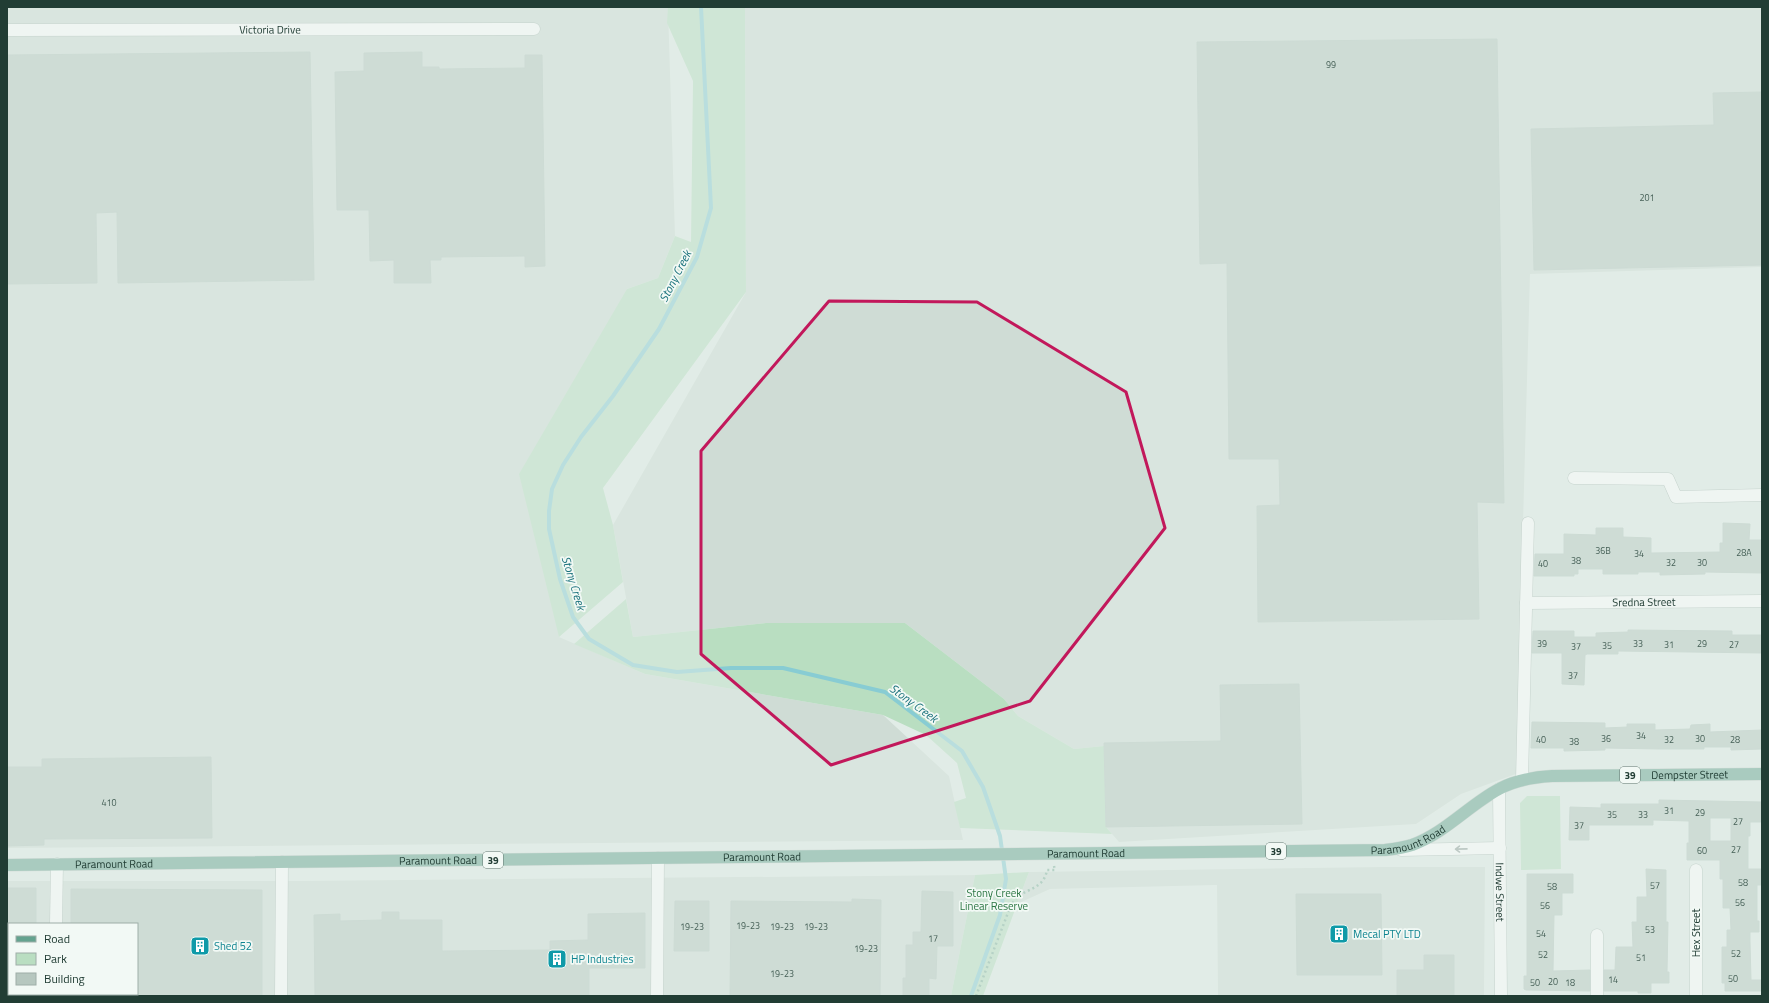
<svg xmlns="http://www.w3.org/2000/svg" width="1769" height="1003" viewBox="0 0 1769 1003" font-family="'Titillium Web',sans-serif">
	<rect width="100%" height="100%" fill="#e1ece7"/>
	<path fill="#cfdcd5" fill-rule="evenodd" d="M7,7H668L675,236L658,278L627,289L559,637L645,674L883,715L949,776L963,840L7,848Z
		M745,7H1762V267L1530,274L1516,774L1461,794L1416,824L1119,842L1106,827L1104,746L1074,749L1018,716L1004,699L905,623H766L633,637L613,525L746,292Z
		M1381,867H1485L1484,996H1218L1217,885L1050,889L1017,904L1029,872Z
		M975,875L951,996H7V881H295ZM9,924H137V994H9Z"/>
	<path fill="#b9dec1" d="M668,7H745L746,292L603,488L613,525L623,582L559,637L519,474L627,289L658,278L675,236L691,242L693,81L667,23Z
		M626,599L633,637L766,623H905L1004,699L1018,716L1074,749L1104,746L1106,827L1112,834L960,828L954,802L966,798L957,763L926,735L883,715L645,674L574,644Z
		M1527,796H1560L1561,869L1521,870L1520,803Z
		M1029,872L983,996H951L975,875Z"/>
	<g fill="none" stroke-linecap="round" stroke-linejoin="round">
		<path stroke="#88ccd3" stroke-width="4" d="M701,7L711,208L697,257L659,329L613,396L581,437L563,465L552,489L549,511V529L560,579L573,617L589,639L633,665L677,672L731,668H783L885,692L962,751L983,787L1000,836L1006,879L1000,915L971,996"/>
	</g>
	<path fill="#b6c7bf" stroke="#b3c6bd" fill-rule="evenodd" d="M1497,39L1504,503L1477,502L1479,619L1258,622L1257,506L1280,505L1279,459H1229L1227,263L1200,264L1197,42Z
		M310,52L314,280L118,283L117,212L96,213L97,283L7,284V55Z
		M422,52V67H439V69L525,68V55H542L545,266L525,267V256L441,257V260H430L431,283H394V260L370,261L369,210H337L335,72L364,71V53Z
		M1762,92V265L1534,270L1531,129L1714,125L1713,93Z
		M1723,523L1750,524L1749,540H1762V573L1705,572V574L1660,575V572H1638V574H1603V569H1578V574H1574V576H1534L1535,554H1564V534L1596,535V528H1623V537L1651,538V553L1720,552V543H1723Z
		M1628,630L1732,631V635H1762V653L1618,651V654H1587L1585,655L1584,685L1562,684V653H1532L1533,631H1574V637H1596V633L1628,632Z
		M1299,684L1302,824L1106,827L1104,743L1221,741L1220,685Z
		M1532,722L1605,723V728L1627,727V724H1655V730L1690,729L1691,725L1710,724V732L1762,730V749L1731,750V747H1704V749H1659L1605,748V750L1564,751V748H1531Z
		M211,757L212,838L44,839V845L7,846V767H42V759Z
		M1659,800L1762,802V822H1750V836H1748V869H1762V885H1757V921H1759V932H1750V942L1751,980H1762V991H1725V983H1722V947H1727V930H1731L1730,908H1723V879H1720V860H1687V843H1689V821L1653,820V825H1589V840H1569L1570,807L1601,808V804H1659ZM1710,818H1731V841H1710Z
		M1646,869L1666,870V922H1668L1667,972H1669V983H1651V993H1638V991H1604V970H1615L1616,947H1633L1632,922H1637V897H1647Z
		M1527,874H1573V893H1562V915H1554L1553,971L1590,970V991L1526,990L1524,989V976H1527Z
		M7,888H36V924H7Z
		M71,889L262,890V996H137V924H71Z
		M922,891L953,892V946H937L936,979L929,978V996H903V978H906V945H913V932H921Z
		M1296,894H1381L1382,975H1297Z
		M852,899L881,900L880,996H730L731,901L852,902Z
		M675,901H709V951H674Z
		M382,912H399V920H442V951L550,950V941L588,940V914L645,913V968H589V996H315L314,915L340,914V921L382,920Z
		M1424,955H1454V996H1397V970H1424Z"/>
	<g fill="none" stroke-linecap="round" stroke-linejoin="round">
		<defs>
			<g id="minor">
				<path id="s1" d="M7,30L534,29"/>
				<path d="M1574,478L1668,479L1676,497L1762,495"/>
				<path id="s2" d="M1526,603L1762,601"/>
				<path d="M1522,780L1528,523"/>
				<path id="s3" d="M1499,789L1501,996"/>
				<path d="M1401,850L1500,848"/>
				<path d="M1696,870V996"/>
				<path d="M56,924L57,864"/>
				<path d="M1597,935V996"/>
				<path d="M56,996V994"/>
				<path d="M281,996L282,862"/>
				<path d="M657,996L658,858"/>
			</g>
			<g id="major">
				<path id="s4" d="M7,865L1385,850C1394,849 1403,848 1412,845C1445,833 1469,805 1499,789C1516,780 1534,777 1552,776L1762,774"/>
			</g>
		</defs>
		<use href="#minor" stroke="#a4b4ae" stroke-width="13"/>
		<use href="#major" stroke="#c1c9c6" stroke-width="13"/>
		<path stroke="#81b19e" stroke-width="2.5" stroke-dasharray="2 3" stroke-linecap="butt" d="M976,996L1011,905C1013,903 1015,899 1017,897C1029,888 1044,888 1047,870H1055L1054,866"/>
		<use href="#minor" stroke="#fff" stroke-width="12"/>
		<use href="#major" stroke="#64a38f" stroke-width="12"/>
	</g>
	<defs><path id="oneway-shaft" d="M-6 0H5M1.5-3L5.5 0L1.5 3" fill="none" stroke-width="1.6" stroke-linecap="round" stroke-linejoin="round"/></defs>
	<use stroke="#909e9a" href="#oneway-shaft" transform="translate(1461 849) rotate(179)"/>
	<path d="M0 0H1769V1003H0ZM829,301L977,302L1126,392L1165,528L1030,701L831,765L701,654V451Z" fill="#e1ece7" fill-opacity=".55" fill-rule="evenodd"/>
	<path fill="none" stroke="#c2185b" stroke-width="3" stroke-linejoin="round" d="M829,301L977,302L1126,392L1165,528L1030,701L831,765L701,654V451Z"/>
	<defs>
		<symbol id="building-square" viewBox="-11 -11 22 22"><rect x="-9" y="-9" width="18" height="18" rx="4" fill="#0f9aa8" stroke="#f2f9f5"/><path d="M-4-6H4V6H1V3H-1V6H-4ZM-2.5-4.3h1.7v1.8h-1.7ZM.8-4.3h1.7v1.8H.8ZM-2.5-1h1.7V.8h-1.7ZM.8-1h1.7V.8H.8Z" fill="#fff"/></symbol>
	</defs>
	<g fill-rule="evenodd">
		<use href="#building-square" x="1328" y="923" width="22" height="22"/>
		<use href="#building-square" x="189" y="935" width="22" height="22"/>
		<use href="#building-square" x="546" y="948" width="22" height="22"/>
	</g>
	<g text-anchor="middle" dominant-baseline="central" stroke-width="3.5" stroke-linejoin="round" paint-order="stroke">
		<g font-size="9" fill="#466057">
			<text x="1331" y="64">99</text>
			<text x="1647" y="197">201</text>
			<text x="1603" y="550">36B</text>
			<text x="1744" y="552">28A</text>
			<text x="1639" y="553">34</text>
			<text x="1576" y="560">38</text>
			<text x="1671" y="562">32</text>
			<text x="1702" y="562">30</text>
			<text x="1543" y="563">40</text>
			<text x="1542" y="643">39</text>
			<text x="1638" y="643">33</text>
			<text x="1702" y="643">29</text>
			<text x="1669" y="644">31</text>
			<text x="1734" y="644">27</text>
			<text x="1607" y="645">35</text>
			<text x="1576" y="646">37</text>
			<text x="1573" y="675">37</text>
			<text x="1641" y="735">34</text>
			<text x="1606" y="738">36</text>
			<text x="1700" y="738">30</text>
			<text x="1541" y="739">40</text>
			<text x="1669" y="739">32</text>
			<text x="1735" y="739">28</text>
			<text x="1574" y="741">38</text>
			<text x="109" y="802">410</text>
			<text x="1669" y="810">31</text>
			<text x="1700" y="812">29</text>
			<text x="1612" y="814">35</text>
			<text x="1643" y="814">33</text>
			<text x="1738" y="821">27</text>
			<text x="1579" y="825">37</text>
			<text x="1736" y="849">27</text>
			<text x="1702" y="850">60</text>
			<text x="1743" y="882">58</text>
			<text x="1655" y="885">57</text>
			<text x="1552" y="886">58</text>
			<text x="1740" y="902">56</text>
			<text x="1545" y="905">56</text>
			<text x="748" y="925">19-23</text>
			<text x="692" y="926">19-23</text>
			<text x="782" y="926">19-23</text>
			<text x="816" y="926">19-23</text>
			<text x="1650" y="929">53</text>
			<text x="1541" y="933">54</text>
			<text x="933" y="938">17</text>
			<text x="866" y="948">19-23</text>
			<text x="1736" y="953">52</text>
			<text x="1543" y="954">52</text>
			<text x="1641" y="957">51</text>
			<text x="782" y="973">19-23</text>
			<text x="1733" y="978">50</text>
			<text x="1613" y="979">14</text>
			<text x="1553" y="981">20</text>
			<text x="1535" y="982">50</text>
			<text x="1570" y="982">18</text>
		</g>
		<g fill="#f2f9f5" stroke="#60756e" stroke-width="1">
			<rect x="1620" y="767" width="20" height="16" rx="3"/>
			<rect x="1266" y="843" width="20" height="16" rx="3"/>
			<rect x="483" y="852" width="20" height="16" rx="3"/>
		</g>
		<g font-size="10" font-weight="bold" fill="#213d34">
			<text x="1630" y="775">39</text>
			<text x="1276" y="851">39</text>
			<text x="493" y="860">39</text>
		</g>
		<g font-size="11" fill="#213d34" stroke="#f2f9f5">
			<text stroke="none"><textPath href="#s1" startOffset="263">Victoria Drive</textPath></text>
			<text stroke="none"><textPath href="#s2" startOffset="118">Sredna Street</textPath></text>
			<text stroke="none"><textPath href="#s4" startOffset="1702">Dempster Street</textPath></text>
			<text stroke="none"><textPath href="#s4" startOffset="1403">Paramount Road</textPath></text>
			<text stroke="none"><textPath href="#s4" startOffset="1079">Paramount Road</textPath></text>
			<text stroke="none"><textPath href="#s4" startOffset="755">Paramount Road</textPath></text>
			<text stroke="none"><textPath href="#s4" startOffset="431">Paramount Road</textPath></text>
			<text stroke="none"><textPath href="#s4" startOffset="107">Paramount Road</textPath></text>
			<text stroke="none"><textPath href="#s3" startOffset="103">Indwe Street</textPath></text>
			<text transform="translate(1696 933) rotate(-90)">Hex Street</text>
		</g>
		<g font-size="11" fill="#2a7542" stroke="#f2f9f5">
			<text x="994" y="893">Stony Creek<tspan x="994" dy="13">Linear Reserve</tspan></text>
		</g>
		<g font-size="11" fill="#0d838f" stroke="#f2f9f5" text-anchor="start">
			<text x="1353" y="934">Mecal PTY LTD</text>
			<text x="214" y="946">Shed 52</text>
			<text x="571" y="959">HP Industries</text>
		</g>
		<g font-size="12" font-style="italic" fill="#19717b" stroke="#f2f9f5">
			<text transform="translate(675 276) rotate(-63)">Stony Creek</text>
			<text transform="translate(574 583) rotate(73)">Stony Creek</text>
			<text transform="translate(914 703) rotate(36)">Stony Creek</text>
		</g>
	</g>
	<rect width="1769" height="1003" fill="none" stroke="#213d34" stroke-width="16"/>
	<rect x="8" y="923" width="130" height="72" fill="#f2f9f5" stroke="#9eaea8"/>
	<rect x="16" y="936" width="20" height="6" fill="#64a38f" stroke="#9eaea8"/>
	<text x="44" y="943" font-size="12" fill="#213d34">Road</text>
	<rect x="16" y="953" width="20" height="12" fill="#b9dec1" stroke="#9eaea8"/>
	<text x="44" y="963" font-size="12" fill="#213d34">Park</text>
	<rect x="16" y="973" width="20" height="12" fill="#b6c7bf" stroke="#9eaea8"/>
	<text x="44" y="983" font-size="12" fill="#213d34">Building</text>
</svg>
